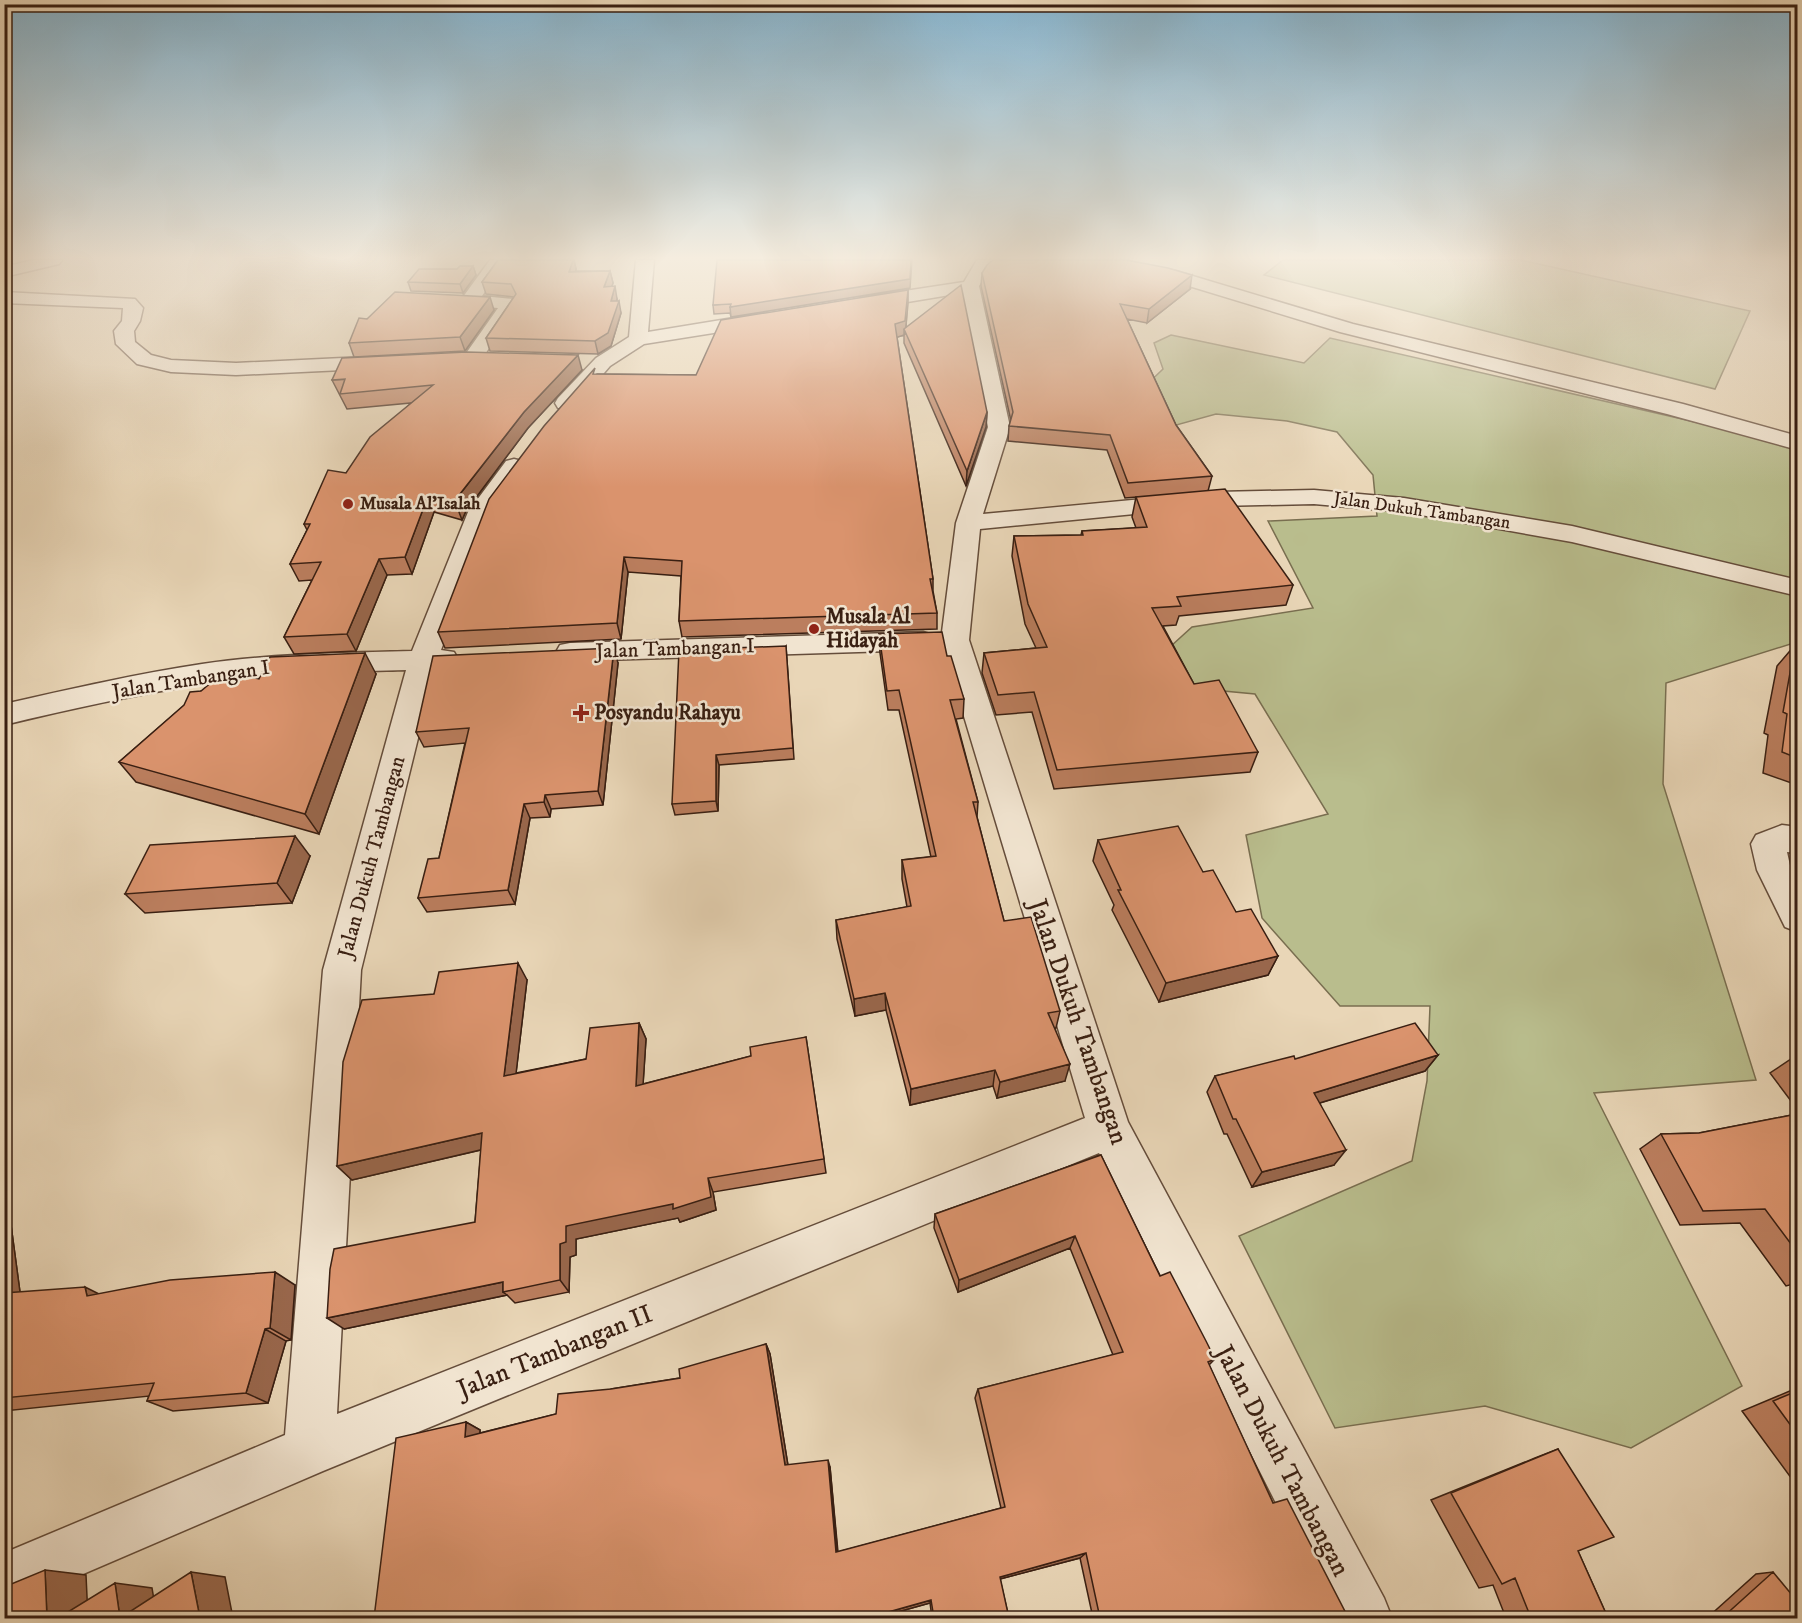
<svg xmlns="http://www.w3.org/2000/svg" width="1802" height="1623" viewBox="0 0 1802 1623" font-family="'IM FELL DW Pica',serif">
	<rect width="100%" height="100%" fill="#e9d6b7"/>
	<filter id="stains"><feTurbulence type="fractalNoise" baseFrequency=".00333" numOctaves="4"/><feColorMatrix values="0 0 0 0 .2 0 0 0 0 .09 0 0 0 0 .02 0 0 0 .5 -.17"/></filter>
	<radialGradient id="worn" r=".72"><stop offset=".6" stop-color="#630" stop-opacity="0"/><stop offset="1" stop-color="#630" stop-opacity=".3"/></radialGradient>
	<path fill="#b9bd8d" stroke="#796e50" stroke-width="1.5" d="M1283,260H1521L1750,311L1715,389L1264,275Z
		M1171,335L1304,363L1330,338L1782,442L1797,448V642L1666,683L1663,784L1756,1080L1594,1093L1742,1386L1631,1448L1485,1406L1335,1428L1239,1236L1412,1161L1427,1081L1430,1006H1340L1262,918L1246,835L1328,814L1255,694L1160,685V656L1192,627L1313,608L1268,521L1377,516L1373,475L1337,432L1287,421L1216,414L1162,429L1139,392L1163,369L1154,343Z"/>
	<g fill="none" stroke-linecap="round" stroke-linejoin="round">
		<defs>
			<path id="street" d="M33,260H62L59,264L4,277V267Z
				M490,260H507L482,296L514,299L517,307L479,363H465L462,359L498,308L462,305L460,301Z
				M636,260H654L648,332L764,313L771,315L773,319L771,323L764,325L644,344L610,366L574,408L566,409L558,408L555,403L558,398L596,358L629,337Z
				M977,260H994L979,286L1010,427L983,514L1217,492L1314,490L1404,498L1572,526L1798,580V596L1572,542L1404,512L1314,504L1217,506L980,529L969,640L1128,1122L1384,1598L1392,1618H1334L1099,1153L323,1471L4,1608V1553L285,1435L323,970L406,670C338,672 268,673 201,684C135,695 69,709 4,725V704C70,689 136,674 202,664C271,654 342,653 412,651L468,512L506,461L514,459L522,461L526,466L492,513L441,650L454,652L458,659L454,666L435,669L361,970L337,1414L1085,1118L941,640L956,523L988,427L962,293L865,309L858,307L856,303L858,299L865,297L964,282Z
				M1091,260H1123L1176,271L1353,324L1683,404L1798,436V450L1667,414L1340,332L1166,279L1094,264Z
				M4,292L135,299L143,308L140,321L134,331L135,342L151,355L171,360L236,363L385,356L392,358L395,362L392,366L385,368L236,375L171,372L137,364L116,344L114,331L122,321L123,308L4,303Z
				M923,632L933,635L937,641L933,647L923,650L570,661L560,659L556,652L560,645L570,643Z
				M1782,825L1798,827V853L1787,852L1791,870L1798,882V932L1785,927L1757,870L1751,844L1756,835Z"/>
		</defs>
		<use href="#street" stroke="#654d3b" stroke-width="3"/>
		<use href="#street" fill="#f1e4d0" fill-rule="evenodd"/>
	</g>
	<path fill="#bb7e5e" stroke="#391f12" stroke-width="1.5" d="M498,260H574L576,269V271H610L613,283L612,286L617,299V301L621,313L611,346L598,354L490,351L486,338L514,297L486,294L482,282Z
		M473,266L476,275L463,293L411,291L408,282Z
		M982,273L1190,289L1147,323L1127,319L1176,425L1212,476L1208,491L1293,585L1286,605L1179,616L1176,625L1163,626L1194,684L1258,752L1250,772L1054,789L1032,712L996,715L982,673L984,653L1036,648L1025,624L1012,556L1014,536L1081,535L1082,531L1136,528L1132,517L1136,497L1125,498L1107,450L1008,441L1009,426L1011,421L981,286Z
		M910,288L731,317L730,313L714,314L713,305Z
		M908,290L906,328L987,412L986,427L966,486L904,343V335L897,337L933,579V591L937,613V629L682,637L679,621L681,576L628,572L621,639L445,648L438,632L597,374L696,375Z
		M494,310L465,351L354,357L349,343L367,319Z
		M582,370L528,428L466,511L462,520L434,512L412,574L387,575L356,651L294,654L284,637L312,580L299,581L290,564L307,530L304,524L346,473L411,403L347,409L332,380Z
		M879,634L947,656L964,699L963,718L956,719L978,802L977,817L1004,921L1060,1011L1056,1028H1055L1065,1081L997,1098L993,1086L910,1105L886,1010L855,1016L837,939L836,920L907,907L902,879V860L931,857L899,710H888L880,653Z
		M1795,645L1797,646V785L1763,773L1768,735L1764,733L1777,666Z
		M786,646L794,759L719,765L718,811L675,815L672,804Z
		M618,663L603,805L551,809L550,817L530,818L515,904L427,912L418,898L439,858L465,743L424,747L416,732Z
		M376,674L319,834L136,782L119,762L201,691L259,679Z
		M1098,840L1203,872L1236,912L1278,956L1268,975L1159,1002L1112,910L1114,905L1093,861Z
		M310,856L292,903L145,913L125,894Z
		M527,980L516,1073L586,1059L639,1023L646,1039L643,1084L751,1056L806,1037L826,1173L713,1192L716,1210L680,1222L678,1218L576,1239V1255L570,1257L569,1292L515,1303L507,1295L344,1329L475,1222L481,1150L352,1180L337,1166L434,994Z
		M1438,1055L1425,1071L1320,1103L1334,1165L1252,1187L1227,1134H1224L1207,1092L1215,1076L1295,1059Z
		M1797,1056V1109L1770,1073L1794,1057Z
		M1797,1114V1283L1786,1286L1740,1223L1680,1225L1640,1149L1661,1134L1699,1133Z
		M1101,1155L1160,1276L1215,1359L1209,1365L1273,1503L1348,1617L1353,1618H1093L1080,1558L1000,1579L1009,1618H932L930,1603L876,1618H374L466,1422L480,1430V1433L556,1414L611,1389L680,1378L766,1344L770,1354L788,1465L830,1467L838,1552L1001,1508L975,1398L978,1389L1113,1355L1070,1248L958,1292L934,1228L935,1214Z
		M4,1222L11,1225L20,1292L100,1294L295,1285L291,1340L286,1341L268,1403L173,1411L147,1401L149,1396L4,1411Z
		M1797,1388V1486L1742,1411Z
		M1558,1449L1578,1551L1608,1618H1506L1493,1585L1479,1588L1431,1500L1535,1458Z
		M1773,1572L1797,1618H1707L1756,1574Z"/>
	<path fill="#99674c" stroke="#391f12" stroke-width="1.5" d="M573,260H574L576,269L572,284L569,272Z
		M912,260L910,288L731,317L730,307Z
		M473,266L476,275L463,293L460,284Z
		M610,271L613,283L607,299L604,287Z
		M1192,275L1190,289L1147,323L1149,309Z
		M615,286L617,299L614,313L611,301Z
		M908,290V304L905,335L904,329V335L895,338V324Z
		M490,297L494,310L465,351L460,337Z
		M619,301L621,313L611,346L598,354L595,341Z
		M578,355L582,370L528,428L466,511L462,520L456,504L460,494L524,412Z
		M987,412L986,427L966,486L967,471Z
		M428,496L434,512L412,574L405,557Z
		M624,557L628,572L621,639L617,623Z
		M379,559L387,575L356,651L347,634Z
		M614,648L618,663L603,805L598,791Z
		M365,653L376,674L319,834L305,814Z
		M716,755L719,765L718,811L716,801Z
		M545,795L551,809L550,817L544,802Z
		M524,804L530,818L515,904L508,890Z
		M295,836L310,856L292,903L277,883Z
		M1278,956L1268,975L1159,1002L1166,983Z
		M518,963L527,980L514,1091L504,1076Z
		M885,993L886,1010L855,1016L854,999Z
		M639,1023L646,1039L642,1101L636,1086Z
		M1438,1055L1425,1071L1303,1108L1314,1093Z
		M1070,1064L1065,1081L997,1098L1000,1082Z
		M995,1070L993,1086L910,1105L911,1089Z
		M482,1133L493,1147L352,1180L337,1166Z
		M1346,1150L1334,1165L1252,1187L1262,1172Z
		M708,1178L713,1192L716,1210L680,1222L678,1218L576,1239V1255L570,1257L569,1292L560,1280V1244L566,1226Z
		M4,1222L11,1225L22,1307L4,1299Z
		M1075,1236L1070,1248L958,1292L959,1280Z
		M275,1272L295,1285L291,1340L270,1328Z
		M503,1282V1292L507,1295L344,1329L327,1318Z
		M85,1287L111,1300L87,1296Z
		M265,1329L286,1341L268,1403L246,1393Z
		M766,1344L770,1354L789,1472L785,1465Z
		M466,1422L480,1430L479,1445L465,1437Z
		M828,1460L830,1467L838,1557L836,1552Z
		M1086,1553L1080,1558L996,1580L1000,1577Z
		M45,1570L86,1575L88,1618H47Z
		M191,1572L225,1577L233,1618H200Z
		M115,1583L152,1588L157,1618H120Z
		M931,1600L930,1603L876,1618H867Z"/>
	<path fill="#da936d" stroke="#391f12" stroke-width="1.5" d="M498,260H573L569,272L610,271L604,287L615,286L611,301H619L608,333L595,341L486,338L516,294L511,284L482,282Z
		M717,260H911L910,279L730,307L731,304L713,305Z
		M993,260H1126L1168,268L1192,275L1149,309L1120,304L1176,425L1212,476L1128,483L1110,435L1009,426L1013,412L982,273L987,265Z
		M460,266H473L460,284L408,282L419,269H457Z
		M961,285L987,412L967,471L904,329Z
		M908,290L905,321L895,324L933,579H930L937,613L679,621L682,561L624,557L617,623L438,632L489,499L544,426L595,368L593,374L696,375L721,320Z
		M395,292L490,297L460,337L349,343L359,318L367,319Z
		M467,352L578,355L524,412L460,494L456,504L428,496L405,557L379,559L347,634L284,637L321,562L290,564L310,524H304L328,470L346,473L370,437L433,385L340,394L345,379L332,380L342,358Z
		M1225,489L1293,585L1177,597L1181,606L1152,608L1194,684L1219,680L1258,752L1057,770L1034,692L998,695L984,653L1047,647L1028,604L1014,536L1083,535L1082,531L1147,527L1136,497Z
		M942,632L947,656H951L964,699L950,700L978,802H973L1004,921L1031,917L1060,1011L1048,1013L1070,1064L1000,1082L995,1070L911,1089L885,993L854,999L836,920L911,906L902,860L936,856L899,690L887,691L879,634Z
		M1795,645L1797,646V758L1782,752L1787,714L1783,712Z
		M786,646L793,748L716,755V801L672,804L679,650Z
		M614,648L598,791L545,795L544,802L524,804L508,890L418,898L428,859L439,858L469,728L416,732L433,656Z
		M365,653L305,814L119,762L184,705L190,692L201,691L225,671L259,679L270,657Z
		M1178,826L1203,872L1213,870L1236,912L1251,909L1278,956L1166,983L1118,890H1121L1098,840Z
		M295,836L277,883L125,894L150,845Z
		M518,963L504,1076L586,1059L590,1028L639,1023L636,1086L751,1056L750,1047L806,1037L824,1159L708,1178L711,1197L673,1209V1204L566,1226V1242L560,1244V1280L503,1292V1282L327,1318L330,1269L334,1249L475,1222L482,1133L337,1166L343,1062L362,1000L434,994L439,972Z
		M1415,1023L1438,1055L1314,1093L1346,1150L1262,1172L1236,1119H1233L1215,1076L1294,1056L1295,1059Z
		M1797,1114V1252L1765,1209L1703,1211L1661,1134L1699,1133Z
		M1101,1155L1160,1276L1170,1272L1206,1341L1215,1359L1208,1362L1273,1503L1287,1499L1348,1617L1353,1618H1100L1086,1553L1000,1577L1009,1618H934L931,1600L867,1618H465V1612L439,1618H374L396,1438L466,1422L465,1437L556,1414L558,1394L611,1389L680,1378L679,1369L766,1344L785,1465L828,1460L836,1552L1005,1507L978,1389L1123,1352L1075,1236L959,1280L935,1214Z
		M275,1272L270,1328L265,1329L246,1393L147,1401L154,1383L4,1398V1293L85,1287L87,1296L170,1280Z
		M1797,1391V1434L1773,1401Z
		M1558,1449L1614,1537L1578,1551L1608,1618H1531L1515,1578L1502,1584L1451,1493Z
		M45,1570L47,1618H4V1587Z
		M191,1572L200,1618H120Z
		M1773,1572L1797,1601V1618H1722Z
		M115,1583L120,1618H58Z"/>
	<linearGradient id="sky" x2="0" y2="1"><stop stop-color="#87b6d1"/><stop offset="0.53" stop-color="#f5eddf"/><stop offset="1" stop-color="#f5eddf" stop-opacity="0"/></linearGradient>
	<rect width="1802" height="487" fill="url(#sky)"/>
	<g fill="#8f2418" stroke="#f1e4d0" stroke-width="2">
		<circle cx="348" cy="504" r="6"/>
		<circle cx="814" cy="629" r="6"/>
		<path d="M578 704h6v6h6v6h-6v6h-6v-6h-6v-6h6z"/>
	</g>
	<g text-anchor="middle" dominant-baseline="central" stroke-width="5" stroke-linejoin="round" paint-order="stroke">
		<g font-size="18" font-weight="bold" fill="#391f12" stroke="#f1e4d0" text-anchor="start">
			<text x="360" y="504">Musala Al'Isalah</text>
		</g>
		<g font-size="18" fill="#391f12" stroke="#f1e4d0">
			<text transform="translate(1422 511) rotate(8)">Jalan Dukuh Tambangan</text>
		</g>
		<g font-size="21" font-weight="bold" fill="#391f12" stroke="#f1e4d0" text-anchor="start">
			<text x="826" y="617">Musala Al<tspan x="826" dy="24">Hidayah</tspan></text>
			<text x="594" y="713">Posyandu Rahayu</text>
		</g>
		<g font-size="21" fill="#391f12" stroke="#f1e4d0">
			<text transform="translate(675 649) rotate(-2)">Jalan Tambangan I</text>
			<text transform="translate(191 680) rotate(-9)">Jalan Tambangan I</text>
			<text transform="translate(372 857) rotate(-75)">Jalan Dukuh Tambangan</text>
		</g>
		<g font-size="26" fill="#391f12" stroke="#f1e4d0">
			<text transform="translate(1078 1022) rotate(71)">Jalan Dukuh Tambangan</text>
			<text transform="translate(555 1352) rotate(-22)">Jalan Tambangan II</text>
			<text transform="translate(1282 1461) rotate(62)">Jalan Dukuh Tambangan</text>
		</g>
	</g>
	<rect width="1802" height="1623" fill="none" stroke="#e9d6b7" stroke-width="24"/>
	<rect x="6" y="6" width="1790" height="1611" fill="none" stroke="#391f12" stroke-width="3"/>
	<rect x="12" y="12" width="1778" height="1599" fill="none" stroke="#391f12" stroke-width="1.5"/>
	<rect width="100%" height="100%" filter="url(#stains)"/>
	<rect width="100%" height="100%" fill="url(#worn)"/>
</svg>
